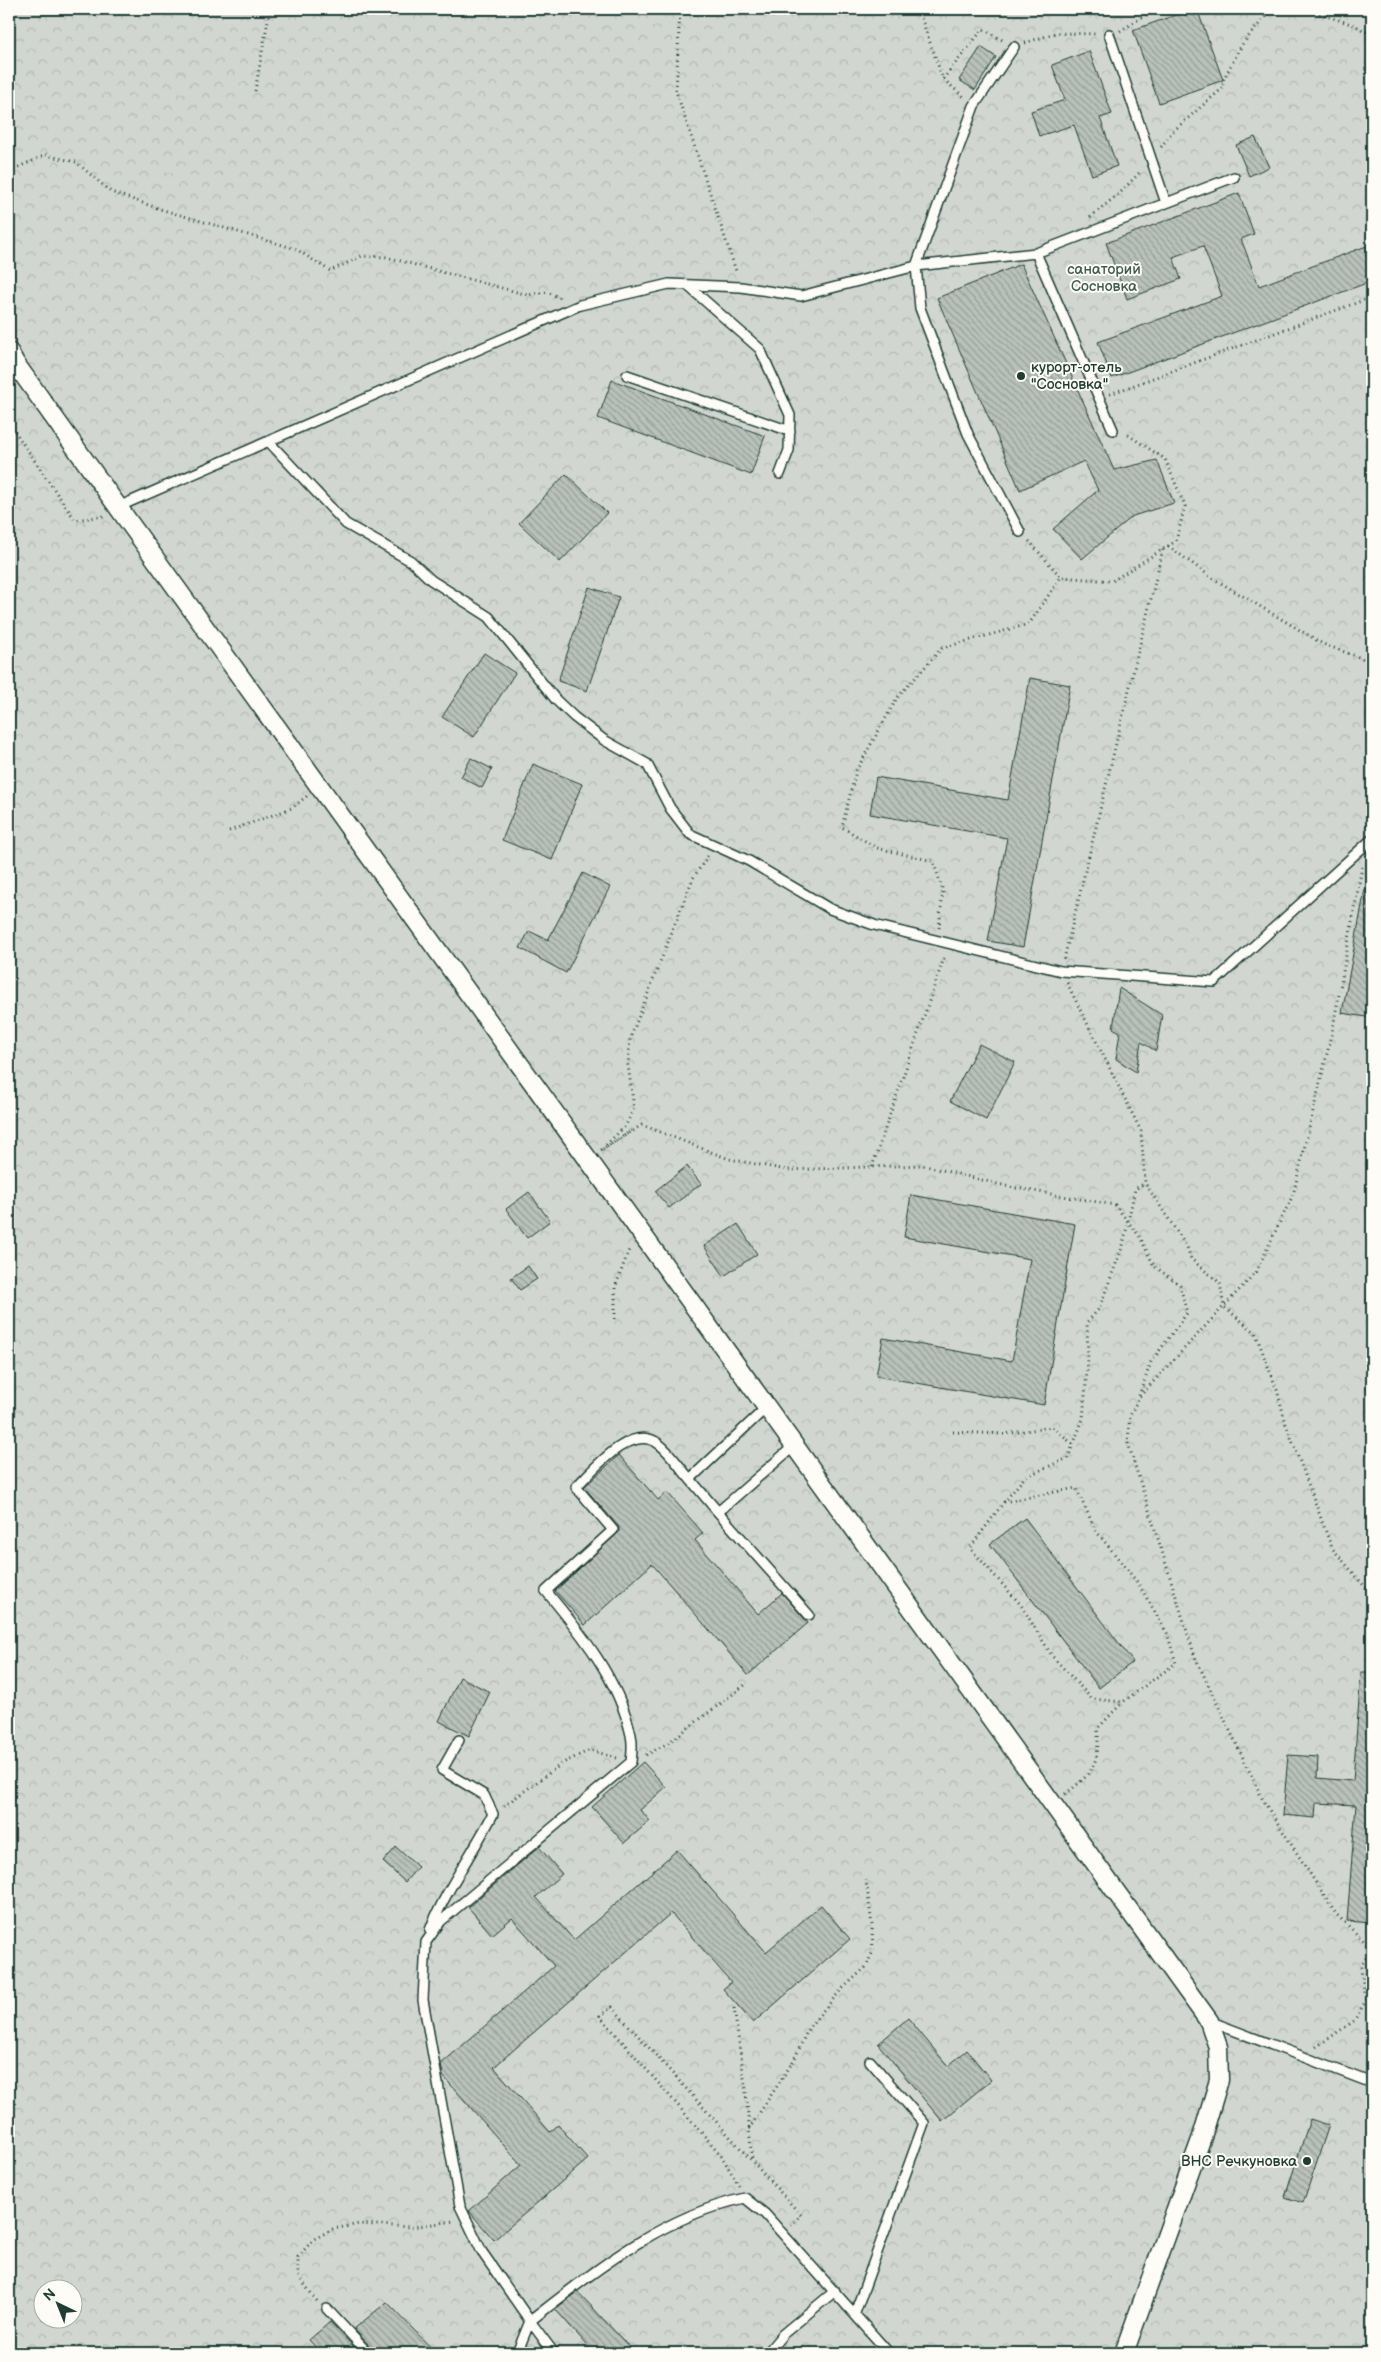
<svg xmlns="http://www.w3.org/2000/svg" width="1381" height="2362" viewBox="0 0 1381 2362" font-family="'Balsamiq Sans',sans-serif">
	<defs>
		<pattern id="forest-crowns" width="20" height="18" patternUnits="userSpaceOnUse" patternTransform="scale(1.25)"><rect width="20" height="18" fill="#d1d6d1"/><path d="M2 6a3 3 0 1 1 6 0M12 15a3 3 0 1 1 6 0" fill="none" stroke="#b3b9b4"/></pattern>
		<pattern id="building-back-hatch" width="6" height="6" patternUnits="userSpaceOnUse" patternTransform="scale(1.25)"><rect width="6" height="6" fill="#b9c1bb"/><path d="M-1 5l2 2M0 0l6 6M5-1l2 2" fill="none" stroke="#969e99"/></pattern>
	</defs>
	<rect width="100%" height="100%" fill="#f4f4ef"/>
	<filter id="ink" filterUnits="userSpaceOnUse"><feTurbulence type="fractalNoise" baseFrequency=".02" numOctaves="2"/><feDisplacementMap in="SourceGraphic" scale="10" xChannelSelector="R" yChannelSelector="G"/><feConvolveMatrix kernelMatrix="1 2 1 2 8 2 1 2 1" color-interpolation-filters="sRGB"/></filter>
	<g filter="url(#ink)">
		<path fill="url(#forest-crowns)" stroke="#788a82" fill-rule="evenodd" d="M9,9H1372V2353H9ZM42,2290H72V2320H42Z"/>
		<path fill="url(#building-back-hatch)" stroke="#1f3d34" d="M1193,9H1197L1223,80L1159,103L1133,30Z
			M981,47L996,57L975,90L959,80Z
			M1089,51L1112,114L1100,118L1117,166L1092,175L1074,125L1039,136L1031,111L1065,100L1052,65Z
			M1255,137L1269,167L1249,176L1236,145Z
			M1239,193L1254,234L1241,239L1259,286L1372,244V281L1112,378L1098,342L1222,296L1203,246L1173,257L1181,279L1127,299L1106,243Z
			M1021,264L1114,470L1157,460L1174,503L1133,516L1082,559L1053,529L1098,490L1084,461L1020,490L937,298Z
			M612,380L765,436L751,475L598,418Z
			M566,474L607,513L560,562L519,523Z
			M589,587L619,597L587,691L558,681Z
			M484,653L515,673L474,737L442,717Z
			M1030,678L1070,685L1023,947L988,941L1007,838L870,814L876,777L1008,800Z
			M471,758L492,769L482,788L461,777Z
			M533,764L582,784L552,860L502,840Z
			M583,873L610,887L566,973L520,948L529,931L548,940Z
			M1365,889L1372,890V1018L1342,1013Z
			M1119,988L1162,1015L1156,1051L1141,1042L1136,1072L1116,1059L1120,1032L1113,1028Z
			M979,1044L1015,1062L986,1120L950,1101Z
			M687,1166L701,1184L669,1208L655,1191Z
			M529,1192L550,1221L527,1238L506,1209Z
			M911,1195L1075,1224L1044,1405L876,1376L883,1338L1012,1361L1030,1259L904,1237Z
			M738,1224L757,1254L724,1276L704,1246Z
			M528,1266L537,1279L520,1290L511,1278Z
			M619,1455L658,1500L667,1492L703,1533L695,1540L758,1614L782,1593L808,1623L748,1675L652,1564L585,1625L555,1591L619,1532V1527L584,1487Z
			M1025,1518L1133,1662L1099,1688L990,1544Z
			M1361,1672H1372V1923L1347,1921L1356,1805L1316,1803L1315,1818L1283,1815L1288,1755L1318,1757L1317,1778L1353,1781Z
			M460,1677L490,1692L469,1736L439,1721Z
			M643,1762L666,1787L640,1810L650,1821L624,1843L592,1807Z
			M396,1847L418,1867L405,1882L383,1862Z
			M539,1847L562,1874L536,1897L574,1940L677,1850L766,1952L821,1905L850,1939L753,2023L723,1989L731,1982L671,1913L494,2067L550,2132L558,2125L588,2159L494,2240L469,2211L521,2165L443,2076L441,2064L554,1966L512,1918L492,1935L468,1907Z
			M908,2018L948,2066L967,2050L991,2080L942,2121L878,2044Z
			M1310,2119L1329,2125L1303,2203L1285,2197Z
			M578,2292L635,2353H594L555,2309Z
			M387,2302L436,2353H374L373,2349L354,2329Z
			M330,2322L360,2353H321L309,2340Z"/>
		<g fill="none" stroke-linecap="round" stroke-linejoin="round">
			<defs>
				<path id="lane" d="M1109,34L1166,203
					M1014,47L974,106L916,266L920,308L968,434L1020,532
					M1036,253L1234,177
					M687,285L760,349L790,415L789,450L780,474
					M627,375L790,431
					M269,442L346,524L411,561L431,580L489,617L556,700L574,717L604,740L647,764L670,808L690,834L749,861L830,909L874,925L1061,971L1214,982L1372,839
					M118,507L580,305L669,284L741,287L801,296L916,266L1036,253L1113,430
					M767,1407L690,1479L718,1512L795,1445
					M690,1479C680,1468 671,1453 659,1444C632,1422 593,1470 576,1487L613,1530L546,1591C582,1634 619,1680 631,1735C633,1744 632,1754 631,1762L441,1921L426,1942L423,2000L460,2206L482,2252L530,2321C596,2270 662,2216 745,2198L765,2214L889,2353
					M718,1512L809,1615
					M430,1930C446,1889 473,1853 493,1814L484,1795L442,1770L459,1740
					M1209,2021L1372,2083
					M327,2309L368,2353
					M855,2313L924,2123L870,2061
					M530,2321L554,2353
					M517,2353L530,2321
					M767,2353L783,2334L835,2291"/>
				<path id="street" d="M9,352L15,363L123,514L1209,2021L1218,2047L1219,2080L1202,2137L1124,2353"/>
			</defs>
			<use href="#lane" stroke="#1f3d34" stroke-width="12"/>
			<use href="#street" stroke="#1f3d34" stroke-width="21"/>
			<path stroke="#1f3d34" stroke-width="3" stroke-dasharray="1 4" stroke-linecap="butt" d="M680,9L676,91L737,274
				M918,9L943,79L964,97
				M1305,9L1354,25L1372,35
				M1120,31L1155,9
				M1025,43L1055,33L1097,34
				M943,79L983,29L1004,41
				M255,91L270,9
				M1161,147L1172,132L1224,87L1223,80L1243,43L1272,9
				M9,171L46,155L76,162L111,192L160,209L296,249L330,271L362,256L386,257L528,295L547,292L563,299
				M1090,217L1121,192L1141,171
				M1110,394L1372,297
				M9,423L75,520L105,516
				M1029,541L1061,577L1112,581L1176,541L1185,506L1165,459L1125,433
				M1168,546L1211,577L1323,644L1372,662
				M1370,827L1372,815
				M229,831L292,808L307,796
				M1362,867L1332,1033L1293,1195L1256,1272L1139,1397L1130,1416L1128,1443L1195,1657L1264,1802L1336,1914L1372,1949
				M939,928L943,891L933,861L877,848L842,827L856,771L897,698L942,648L1029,624L1061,577
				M1064,959L1163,549
				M1067,983L1141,1131L1145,1183L1187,1247L1191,1259L1220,1283L1224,1307L1255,1332L1277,1390L1286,1424L1332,1548L1372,1595
				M606,1145L626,1125L634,1108L628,1065L630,1039L693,878L708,856
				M603,1149L642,1125L729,1159L787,1170L922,1165L1010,1187L1115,1205L1140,1237L1154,1266L1180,1285L1187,1313L1151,1362L1139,1396
				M601,1150L633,1130
				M872,1167L945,955
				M615,1319V1288L630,1247
				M953,1432L1004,1434L1052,1427L1074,1445
				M1004,1502L1076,1488L1096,1531L1138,1583L1167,1633L1176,1663L1123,1702L1092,1699L1052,1656L1021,1605L970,1548L1004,1502L1025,1477L1068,1458L1083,1419L1088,1360L1087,1322L1099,1309L1123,1245L1135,1189L1145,1183
				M646,1755L668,1743L745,1685
				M1065,1794C1094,1773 1099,1764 1098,1728L1123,1702
				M504,1806L563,1763L590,1750L617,1758
				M734,2008L746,2092L752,2161
				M1316,2047L1354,2021L1368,1997L1364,1993L1361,1966L1372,1949
				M749,2129L794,2060L809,2027L841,1990L866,1967L873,1951L872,1925L866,1880
				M739,2186L721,2155L600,2016L612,2007L801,2215L791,2225
				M317,2301L298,2276V2257L314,2239L333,2229L359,2224L412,2227L454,2221"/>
			<use href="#lane" stroke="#fdfcf7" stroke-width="9"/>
			<use href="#street" stroke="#fdfcf7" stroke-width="18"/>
		</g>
	</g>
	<g fill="#1f3d34" stroke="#fdfcf7" stroke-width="2">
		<circle cx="1021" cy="376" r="5"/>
		<circle cx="1307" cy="2161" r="5"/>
	</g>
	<g text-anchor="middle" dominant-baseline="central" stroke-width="4" stroke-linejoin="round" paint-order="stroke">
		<g font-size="15" fill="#435c53" stroke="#fdfcf7">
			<text x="1104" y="269">санаторий<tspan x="1104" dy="17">Сосновка</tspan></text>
		</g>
		<g font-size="15" fill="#1f3d34" stroke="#fdfcf7" text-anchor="start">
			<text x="1031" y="367">курорт-отель<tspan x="1031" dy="17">"Сосновка"</tspan></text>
			<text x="1297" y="2161" text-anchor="end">ВНС Речкуновка</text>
		</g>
	</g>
	<rect width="1381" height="2362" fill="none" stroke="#fdfcf7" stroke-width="30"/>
	<rect x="15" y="15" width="1351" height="2332" fill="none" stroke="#1f3d34" stroke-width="2" filter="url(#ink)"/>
	<g transform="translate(58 2304) rotate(317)"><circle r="24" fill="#fdfcf7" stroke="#a4b0a9"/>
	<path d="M0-4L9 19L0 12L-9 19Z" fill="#1f3d34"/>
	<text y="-8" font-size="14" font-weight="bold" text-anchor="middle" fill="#1f3d34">N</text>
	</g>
</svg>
